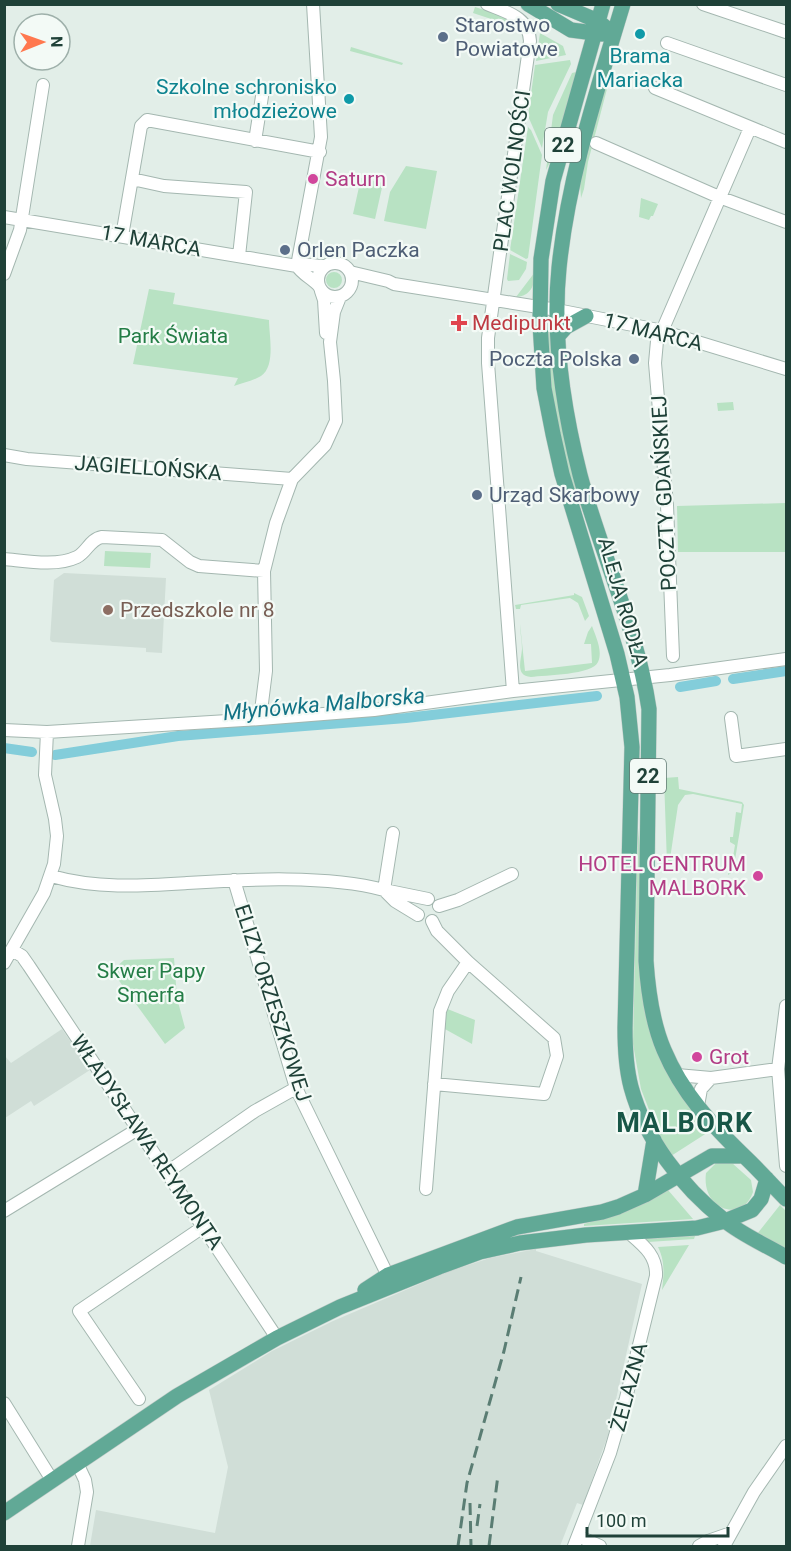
<svg xmlns="http://www.w3.org/2000/svg" width="791" height="1551" viewBox="0 0 791 1551" font-family="Roboto,sans-serif">
	<rect width="100%" height="100%" fill="#e2eee8"/>
	<path fill="#d0ded7" d="M64,573L166,578L162,653L146,652V648L52,642L50,640L54,580Z
		M62,1029L90,1070L34,1106L31,1101L5,1118V1056L11,1063Z
		M536,1249V1251L642,1284L608,1435L583,1505L577,1503L560,1546H90L96,1510L215,1533L228,1467L209,1390L272,1351L333,1321L450,1271L490,1258Z"/>
	<path fill="#b8e2c3" d="M475,7L512,19L517,25L512,26L473,13Z
		M540,33L563,46L566,55L536,61Z
		M351,47L403,63L402,65L350,51Z
		M570,60L571,64L548,112L542,148L528,116L535,65Z
		M576,72L557,149L546,170L553,115L572,73Z
		M606,80L608,85L588,162L584,189L581,198L580,184Z
		M528,127L531,130L542,155L528,258L526,259L510,250Z
		M406,166L437,171L426,229L384,221L390,192Z
		M361,178L383,183L375,219L353,214Z
		M641,198L658,204L653,216H651L649,220L639,217Z
		M510,254L527,262L526,269L519,280L508,281L507,279Z
		M326 280a8 8 0 1 1 16 0a8 8 0 1 1-16 0Z
		M535,272C535,285 531,296 516,297Z
		M149,289L175,293L173,304L269,320C269,335 276,366 261,376C253,381 242,383 234,386L238,378L133,364Z
		M551,325C553,396 566,458 588,526L569,475L551,395L547,330Z
		M733,402L734,410L718,411L717,403Z
		M786,503V552H678L677,506Z
		M105,551L151,553L150,568L104,566Z
		M574,593L582,597L589,616L585,621L578,603L570,598L521,605L520,609H516L515,605L574,595Z
		M520,624L525,671L592,663L591,644H584L588,632L592,626C596,637 603,651 598,662C593,675 545,675 531,677C515,676 521,661 522,649C522,641 520,632 520,624Z
		M678,777L679,789L742,802L744,805L733,872L728,875L729,868L731,869L735,845L730,842V837H733L736,812L741,813L742,804L693,794L685,795L678,805L670,859L672,860L670,864H667L664,778Z
		M638,828L641,861V987L710,1131L671,1156L660,1138L641,1089L633,1044Z
		M174,958L177,998L185,1028L165,1044L112,971L124,960Z
		M445,1008L475,1020L472,1044L443,1028Z
		M717,1162L732,1163L751,1180L753,1192C743,1223 701,1211 706,1173Z
		M668,1190L693,1219L584,1226V1224L611,1216Z
		M780,1205L786,1211V1251L757,1234Z
		M695,1236L694,1239L648,1242L645,1239Z
		M689,1245L662,1290C664,1274 665,1261 658,1247Z"/>
	<g fill="none" stroke-linecap="round" stroke-linejoin="round">
		<path stroke="#83cdda" stroke-width="10" d="M733,679L786,671
			M680,687L716,681
			M4,748L32,752
			M55,755L178,736L406,718L597,696"/>
		<defs>
			<path id="minor" d="M487,4C506,12 529,17 530,41L488,338V363L513,691
				M703,4L786,32
				M667,43L786,85
				M655,88L786,142
				M255,141L263,90
				M596,143L719,197L786,222
				M132,179L164,186L246,192L239,256
				M4,217L297,266C308,262 314,267 325,266
				M122,236L141,126L147,120L320,152
				M318 280a17 17 0 1 1 34 0a17 17 0 1 1-34 0Z
				M297,266L321,137L313,4
				M297,266C303,275 312,278 319,286
				M350,272L388,281L394,284L557,310L658,330L786,369
				M4,274L20,230L43,85
				M321,291L324,300L326,333
				M658,330L655,363L667,505L673,656
				M662,331L750,128
				M4,455L27,459L292,479
				M4,559C26,561 56,567 77,557C87,552 90,539 102,537L162,540L190,562L199,566L264,571
				M731,718L736,756L786,749
				M260,719L266,671L264,571L276,523L292,479L325,445L336,421L334,381L330,342L334,312L340,297
				M4,730L47,732L260,719L374,710L513,691L670,675L786,659
				M51,876C97,889 140,886 187,883C246,879 328,875 384,890L393,833
				M234,880L296,1088L391,1282
				M439,906L458,900L512,874
				M418,915L395,901L384,890L428,899
				M432,921L437,931L468,962L554,1038L557,1056L544,1094L434,1084
				M12,950L22,956L29,966L277,1338
				M4,963L44,893L54,864L57,836L55,819L45,775L47,732
				M786,1006L778,1069L786,1166
				M677,1075L711,1078L778,1069
				M698,1106L701,1089L711,1078
				M166,1173L255,1111L296,1088
				M426,1189L440,1011L448,991L468,962
				M4,1211L138,1129
				M139,1399L79,1311L203,1227
				M4,1403L52,1480
				M77,1463L85,1480L87,1492L78,1546
				M578,1536L600,1546
				M574,1546L610,1453L626,1398L656,1276C657,1255 643,1245 628,1232
				M699,1546L708,1541L731,1533
				M724,1546L754,1492L786,1446"/>
			<path id="major" d="M528,4L571,30L602,34
				M558,4L598,21L605,27
				M603,4L553,181L541,259L540,323L544,388L553,434L562,474L617,654L627,697L632,747L625,1028C625,1047 626,1068 631,1087C645,1139 682,1187 724,1220C742,1235 766,1245 786,1257
				M623,4C597,91 568,178 559,268C552,337 563,408 580,475C601,554 637,628 649,709L646,961C648,991 652,1022 664,1050C682,1093 712,1125 744,1156C759,1170 772,1185 786,1199
				M558,336L566,327L586,316
				M645,1195L654,1140
				M365,1290L388,1275L517,1227L602,1212L618,1207L645,1195L712,1156H744
				M4,1513L177,1396L277,1338L340,1307L439,1267L480,1252L520,1243L586,1235L697,1228L725,1221L752,1210L761,1199L767,1179"/>
		</defs>
		<use href="#minor" stroke="#a4b7b0" stroke-width="14"/>
		<use href="#major" stroke="#c0cac7" stroke-width="16"/>
		<use href="#minor" stroke="#fff" stroke-width="12"/>
		<use href="#major" stroke="#61a996" stroke-width="15"/>
		<path stroke="#5a7d73" stroke-width="3" stroke-dasharray="12 6" stroke-linecap="butt" d="M470,1503L471,1546
			M477,1526L480,1504
			M458,1546L467,1483L504,1351L521,1277
			M489,1546L498,1475"/>
	</g>
	<g fill="#0f9aa8" stroke="#f3faf6" stroke-width="2">
		<circle cx="640" cy="34" r="6"/>
		<circle cx="349" cy="99" r="6"/>
	</g>
	<g fill="#5c6f8a" stroke="#f3faf6" stroke-width="2">
		<circle cx="443" cy="37" r="6"/>
		<circle cx="285" cy="250" r="6"/>
		<circle cx="634" cy="359" r="6"/>
		<circle cx="477" cy="495" r="6"/>
	</g>
	<g fill="#d1479c" stroke="#f3faf6" stroke-width="2">
		<circle cx="313" cy="179" r="6"/>
		<circle cx="758" cy="876" r="6"/>
		<circle cx="697" cy="1057" r="6"/>
	</g>
	<path fill="#e0444e" stroke="#f3faf6" stroke-width="2" d="M456 314h6v6h6v6h-6v6h-6v-6h-6v-6h6z"/>
	<circle fill="#8d6e63" stroke="#f3faf6" stroke-width="2" cx="108" cy="610" r="6"/>
	<g text-anchor="middle" dominant-baseline="central" stroke-width="4.5" stroke-linejoin="round" paint-order="stroke">
		<g fill="#f3faf6" stroke="#5f7871" stroke-width="1.5">
			<rect x="545" y="128" width="36" height="34" rx="4.5"/>
			<rect x="630" y="759" width="36" height="34" rx="4.5"/>
		</g>
		<g font-size="20" font-weight="bold" fill="#1f4138">
			<text x="563" y="145">22</text>
			<text x="648" y="776">22</text>
		</g>
		<g font-size="21" fill="#4e5e75" stroke="#f3faf6" text-anchor="start">
			<text x="455" y="25">Starostwo<tspan x="455" dy="24">Powiatowe</tspan></text>
			<text x="297" y="250">Orlen Paczka</text>
			<text x="622" y="359" text-anchor="end">Poczta Polska</text>
			<text x="489" y="495">Urząd Skarbowy</text>
		</g>
		<g font-size="21" fill="#0d838f" stroke="#f3faf6">
			<text x="640" y="56">Brama<tspan x="640" dy="24">Mariacka</tspan></text>
			<text x="337" y="87" text-anchor="end">Szkolne schronisko<tspan x="337" dy="24">młodzieżowe</tspan></text>
		</g>
		<g font-size="21" fill="#1f4138" stroke="#f3faf6">
			<text transform="translate(512 171) rotate(-82)">PLAC WOLNOŚCI</text>
			<text transform="translate(151 241) rotate(10)">17 MARCA</text>
			<text transform="translate(653 332) rotate(14)">17 MARCA</text>
			<text transform="translate(148 468) rotate(4)">JAGIELLOŃSKA</text>
			<text transform="translate(664 493) rotate(-93)">POCZTY GDAŃSKIEJ</text>
			<text transform="translate(623 602) rotate(74)">ALEJA RODŁA</text>
			<text transform="translate(273 1003) rotate(72)">ELIZY ORZESZKOWEJ</text>
			<text transform="translate(147 1142) rotate(56)">WŁADYSŁAWA REYMONTA</text>
			<text transform="translate(629 1387) rotate(-75)">ŻELAZNA</text>
		</g>
		<g font-size="21" fill="#b23c85" stroke="#f3faf6" text-anchor="start">
			<text x="325" y="179">Saturn</text>
			<text x="746" y="864" text-anchor="end">HOTEL CENTRUM<tspan x="746" dy="24">MALBORK</tspan></text>
			<text x="709" y="1057">Grot</text>
		</g>
		<g font-size="21" fill="#be3a42" stroke="#f3faf6" text-anchor="start">
			<text x="472" y="323">Medipunkt</text>
		</g>
		<g font-size="21" fill="#247d46" stroke="#f3faf6">
			<text x="173" y="336">Park Świata</text>
			<text x="151" y="971">Skwer Papy<tspan x="151" dy="24">Smerfa</tspan></text>
		</g>
		<g font-size="21" fill="#785e54" stroke="#f3faf6" text-anchor="start">
			<text x="120" y="610">Przedszkole nr 8</text>
		</g>
		<g font-size="22" font-style="italic" fill="#127385" stroke="#f3faf6">
			<text transform="translate(324 704) rotate(-5)">Młynówka Malborska</text>
		</g>
		<g font-size="27" font-weight="bold" letter-spacing="1.5" fill="#185647" stroke="#f3faf6">
			<text x="685" y="1123">MALBORK</text>
		</g>
	</g>
	<rect width="791" height="1551" fill="none" stroke="#1f4138" stroke-width="12"/>
	<g transform="translate(42 42) rotate(89)"><circle r="28" fill="#f3faf6" stroke="#9eb0aa" stroke-width="1.5"/>
	<path d="M0-4.5L10 22L0 15L-10 22Z" fill="#ff784f"/>
	<text y="-9" font-size="16" font-weight="bold" text-anchor="middle" fill="#1f4138">N</text>
	</g>
	<path d="M587 1527v9h141v-9" fill="none" stroke="#1f4138" stroke-width="3"/>
	<text x="596" y="1527" font-size="18" fill="#1f4138" stroke="#f3faf6" stroke-width="4.5" paint-order="stroke">100 m</text>
</svg>
